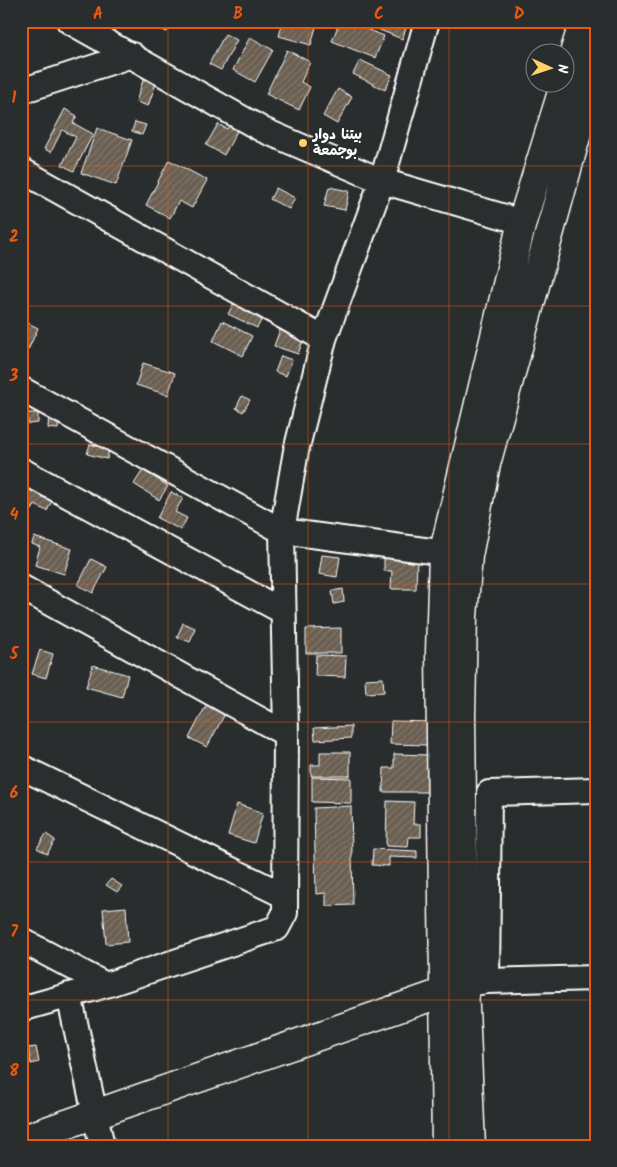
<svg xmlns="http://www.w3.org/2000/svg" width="617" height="1167" viewBox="0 0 617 1167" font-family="Kalam,'Playpen Sans Arabic',sans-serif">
	<defs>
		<pattern id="building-hatch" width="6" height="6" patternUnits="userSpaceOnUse" patternTransform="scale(1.25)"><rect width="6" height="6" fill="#6a5f51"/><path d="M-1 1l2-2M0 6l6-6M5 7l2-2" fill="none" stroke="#80776b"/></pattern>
	</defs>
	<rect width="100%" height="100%" fill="#2a2d2e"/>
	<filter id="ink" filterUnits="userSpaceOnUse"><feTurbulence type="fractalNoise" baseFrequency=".02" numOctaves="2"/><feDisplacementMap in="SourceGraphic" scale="10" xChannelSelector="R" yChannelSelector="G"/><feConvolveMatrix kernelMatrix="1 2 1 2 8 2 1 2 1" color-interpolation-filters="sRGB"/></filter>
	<g filter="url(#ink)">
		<path fill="url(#building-hatch)" stroke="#fff" d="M141,21H171L167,32Z
			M283,21H296L316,27L311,45L279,36Z
			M340,21H347L384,36L375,58L332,41Z
			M358,21H409L402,39Z
			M225,34L237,40L221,70L209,64Z
			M250,37L273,50L255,82L233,70Z
			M287,50L310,62L301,82L310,87L299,110L266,94Z
			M360,60L392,75L385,90L353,74Z
			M146,71L159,75L148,106L136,102Z
			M338,89L352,97L337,124L323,116Z
			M65,109L77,116L73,123L93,134L74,171L62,165L76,137L62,130L51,152L44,149Z
			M235,115L243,120L224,155L206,145L218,124L227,129Z
			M135,122L146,125L142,135L132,131Z
			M97,128L132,140L116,185L81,173Z
			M169,160L207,180L192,208L179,201L170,218L146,205Z
			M329,187L349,191L345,210L324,206Z
			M276,188L295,198L289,209L270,199Z
			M235,301L264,315L257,328L228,314Z
			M222,321L252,336L243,356L213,341Z
			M28,323L38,328L28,350L21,347V337Z
			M281,327L305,335L298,354L274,346Z
			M281,356L292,360L286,376L275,372Z
			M143,363L175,373L168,395L136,385Z
			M242,396L250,400L243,412L236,408Z
			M49,412L59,413L58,429L48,428Z
			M27,413H38V423L28,424Z
			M90,444L109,449L107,459L87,454Z
			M143,470L168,486L159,500L134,484Z
			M27,486L53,499L47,511L35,505L32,510L21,504V497Z
			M171,492L183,498L175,512L187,518L181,530L157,518Z
			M34,537L72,549L64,574L35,565L40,547L32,544Z
			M322,555L340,557L337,577L319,574Z
			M384,558L417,559L416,589H391L392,571H384Z
			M91,559L107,567L93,593L78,585Z
			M343,589L344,602L334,604L332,591Z
			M183,623L195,628L190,642L177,637Z
			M341,628V653H306V629Z
			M40,650L53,654L46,678L32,674Z
			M316,655L346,656L345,677L315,676Z
			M93,665L128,675L122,697L86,687Z
			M383,678L384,692L366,693L365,679Z
			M209,700L227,710L207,747L189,738Z
			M391,721L430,722L429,745L390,744Z
			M351,726V738L315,740L314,728Z
			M320,752H350V776H311V765H320Z
			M394,754L430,755L429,792H383L384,768H394Z
			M312,777L351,778V803L312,802Z
			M387,801L414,802L413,824H421V837H409L408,847L386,846Z
			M237,804L263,813L254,843L228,835Z
			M351,806L353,905L326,906V893L316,894L314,808Z
			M46,834L55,840L47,854L37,848Z
			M373,849L417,851V858L389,857V866L372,865Z
			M111,879L122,886L117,892L106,885Z
			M126,907L128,942L106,944L103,909Z
			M36,1047L39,1062L31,1064L28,1048Z"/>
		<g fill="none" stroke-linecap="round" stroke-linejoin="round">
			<defs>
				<path id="street" d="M69,21L263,130L382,181L522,222
					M21,91L132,55
					M21,170L324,339
					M21,389L282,531L461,555
					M21,470L282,611
					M21,587L286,734
					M21,767L285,896
					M21,940L106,985
					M487,981L489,793L596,790
					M473,983L487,981L596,978
					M69,995L102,1146
					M21,1009L106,985L277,928L285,913L286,734L282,531L296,451L324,339L382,181L427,21"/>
				<path id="secondary" d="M21,1140L459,987
					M446,1146L440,652L443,555L522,222L584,21
					M471,1146L464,985L461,715L463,616L468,556L486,464L596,64"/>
			</defs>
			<use href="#street" stroke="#fff" stroke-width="28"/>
			<use href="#secondary" stroke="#fff" stroke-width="31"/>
			<use href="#street" stroke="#2a2d2e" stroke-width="24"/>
			<use href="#secondary" stroke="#2a2d2e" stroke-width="28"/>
		</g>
	</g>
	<path fill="none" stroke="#e8590c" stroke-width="1" stroke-opacity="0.55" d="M168,21V1146M308,21V1146M449,21V1146M21,166H596M21,306H596M21,444H596M21,584H596M21,722H596M21,862H596M21,1000H596"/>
	<circle fill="#ffd166" stroke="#2a2d2e" stroke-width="2" cx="303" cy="143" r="5"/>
	<g text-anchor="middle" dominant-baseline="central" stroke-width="4.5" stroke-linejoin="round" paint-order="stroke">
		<g font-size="14" font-weight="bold" fill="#fff" stroke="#2a2d2e" text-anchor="start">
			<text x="313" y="135">بيتنا دوار<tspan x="313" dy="16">بوجمعة</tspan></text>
		</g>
	</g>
	<rect width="617" height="1167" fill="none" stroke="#2a2d2e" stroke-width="55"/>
	<g transform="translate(550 68) rotate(93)"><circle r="24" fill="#2a2d2e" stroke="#7f8182"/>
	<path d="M0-4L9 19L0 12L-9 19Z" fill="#ffd166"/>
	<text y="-8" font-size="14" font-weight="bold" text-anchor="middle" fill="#ffffff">N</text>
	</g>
	<rect x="28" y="28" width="562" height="1112" fill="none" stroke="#e8590c" stroke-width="2"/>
	<g font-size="16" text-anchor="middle" font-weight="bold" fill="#e8590c">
		<text x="98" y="19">A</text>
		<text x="238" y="19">B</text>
		<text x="379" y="19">C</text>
		<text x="519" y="19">D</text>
		<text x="14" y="103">1</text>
		<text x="14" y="242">2</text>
		<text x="14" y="381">3</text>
		<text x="14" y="520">4</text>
		<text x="14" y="659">5</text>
		<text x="14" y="798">6</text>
		<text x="14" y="937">7</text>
		<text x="14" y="1076">8</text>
	</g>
</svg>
